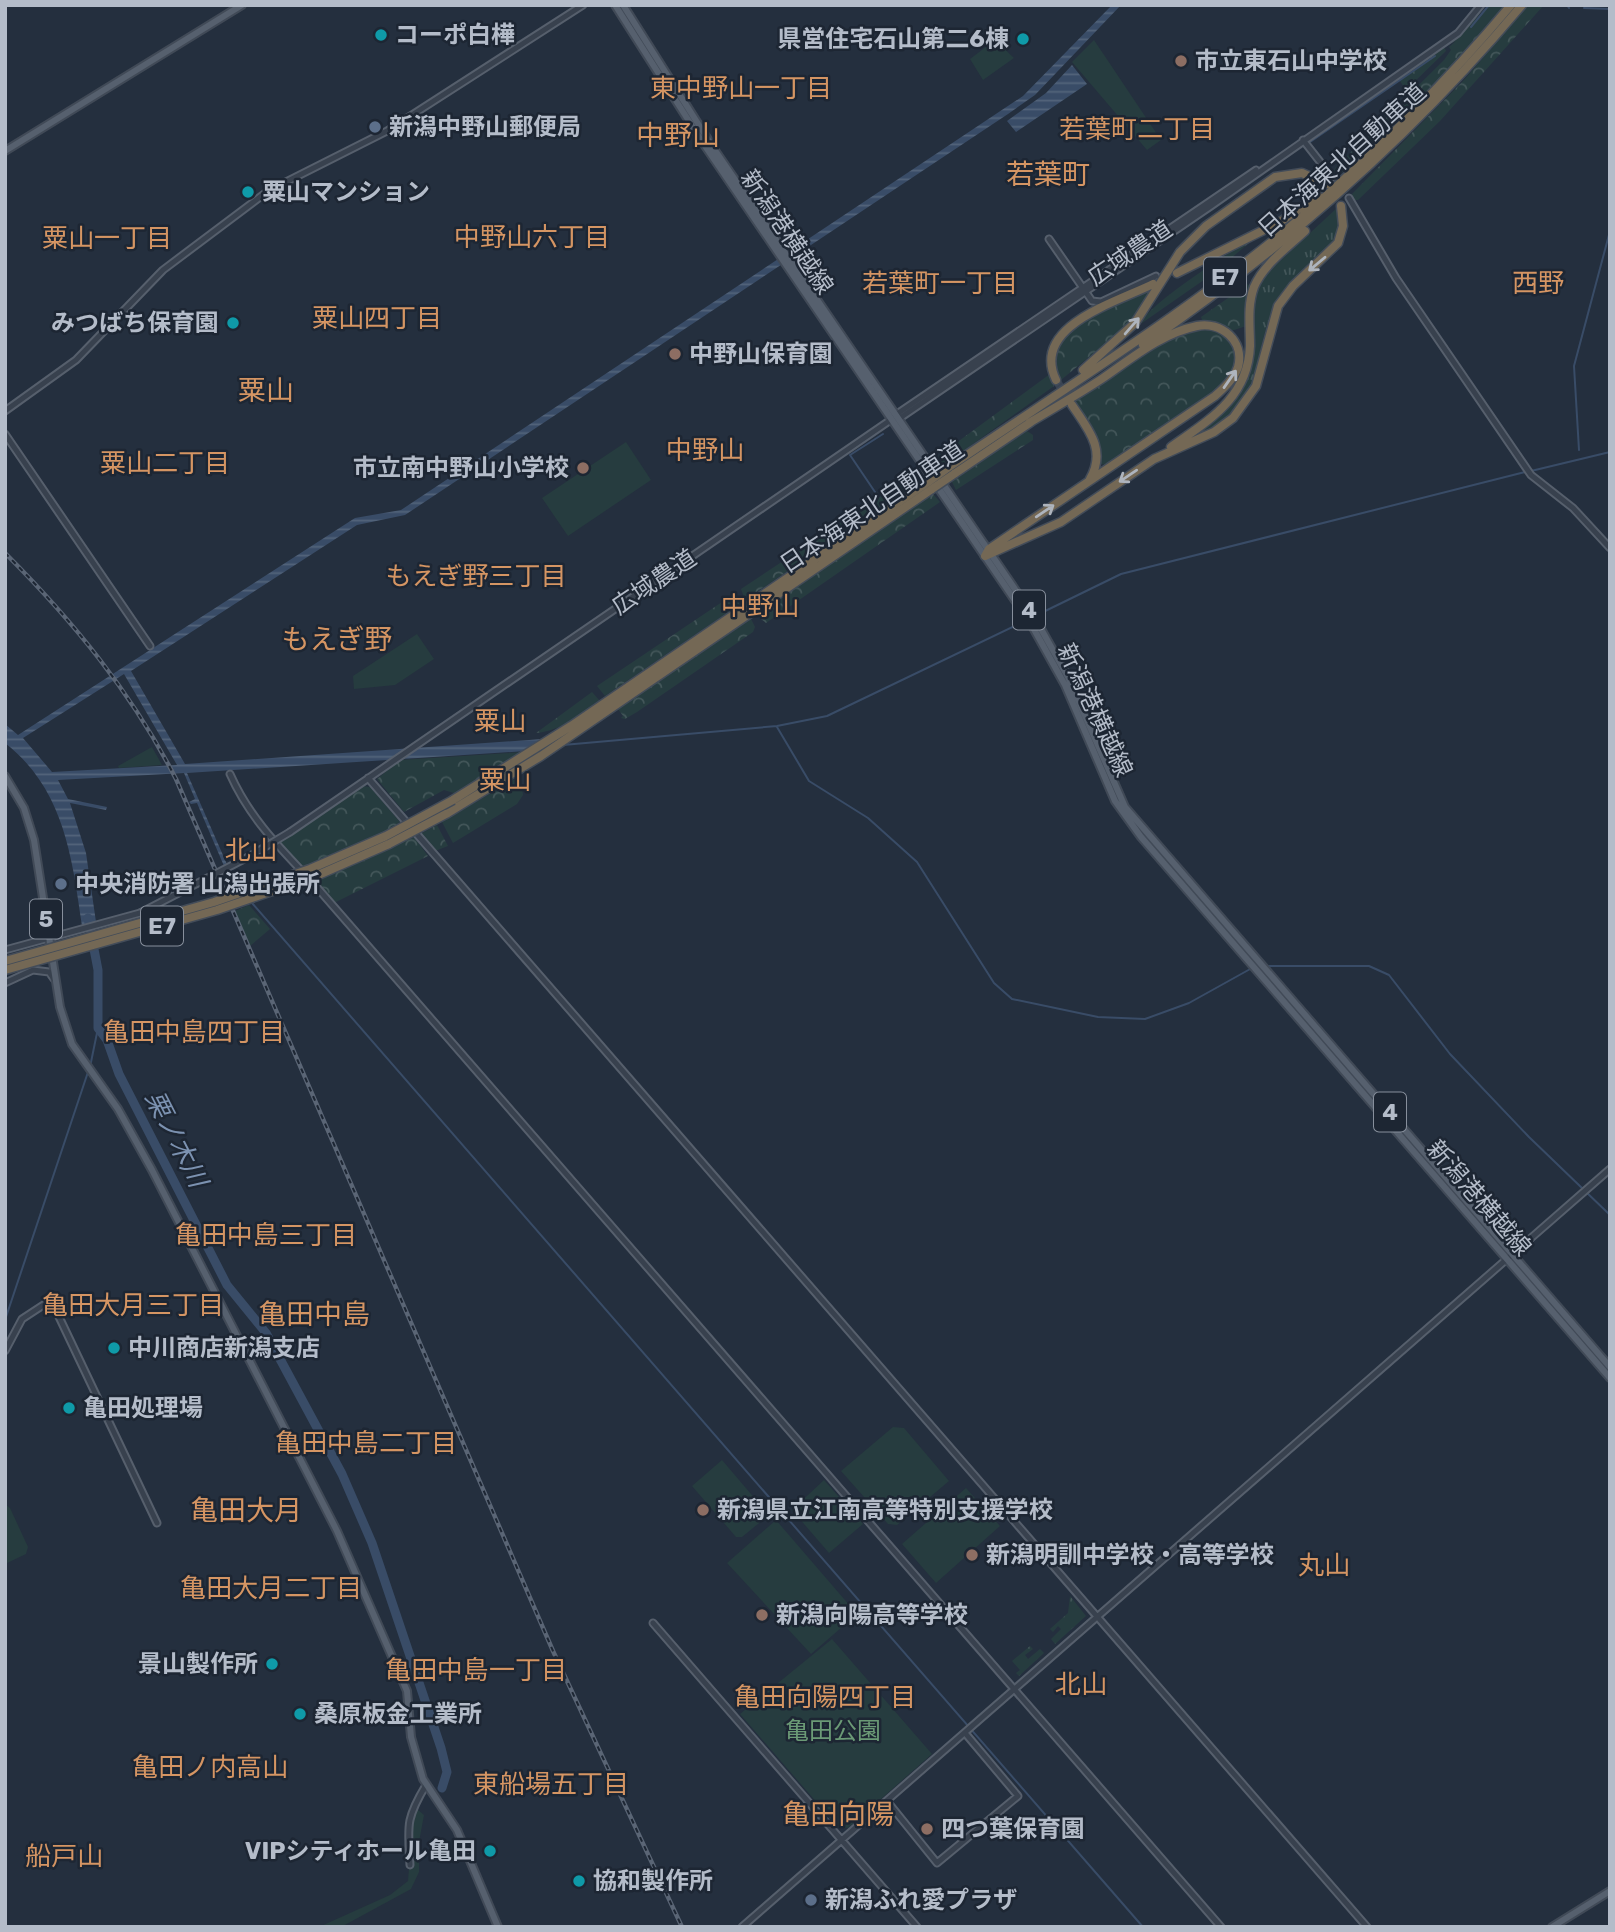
<svg xmlns="http://www.w3.org/2000/svg" width="1615" height="1932" viewBox="0 0 1615 1932" font-family="Rubik,'Noto Sans JP',sans-serif">
	<defs>
		<pattern id="grass-tufts" width="24" height="20" patternUnits="userSpaceOnUse" patternTransform="scale(1.75)"><rect width="24" height="20" fill="#263c3f"/><path d="M3 7l-1-3M5 7V3M7 7l1-3M15 17l-1-3M17 17v-4M19 17l1-3" fill="none" stroke="#435659"/></pattern>
		<pattern id="forest-crowns" width="20" height="18" patternUnits="userSpaceOnUse" patternTransform="scale(1.75)"><rect width="20" height="18" fill="#263c3f"/><path d="M2 6a3 3 0 1 1 6 0M12 15a3 3 0 1 1 6 0" fill="none" stroke="#435659"/></pattern>
		<pattern id="water-rules" width="6" height="5" patternUnits="userSpaceOnUse" patternTransform="scale(1.75)"><rect width="6" height="5" fill="#394c67"/><path d="M0 2.5h6" fill="none" stroke="#53647b"/></pattern>
	</defs>
	<rect width="100%" height="100%" fill="#242f3e"/>
	<path fill="url(#grass-tufts)" d="M1337,208C1350,250 1298,267 1280,298C1245,354 1274,412 1189,440L1221,415L1245,382L1252,303L1257,286L1268,272Z"/>
	<path fill="url(#forest-crowns)" d="M1485,5L1472,26L1490,5H1505L1436,83L1342,172L1336,177L1333,175L1335,168L1444,60L1451,50L1449,47L1456,41L1448,45L1461,35Z
		M1529,5H1544L1440,121L1358,200H1353L1351,195L1463,81Z
		M1444,47L1446,51L1406,90L1400,81L1430,60L1398,78Z
		M1255,238L1211,275L1142,323C1143,308 1236,247 1255,238Z
		M1248,284L1251,288L1246,326L1231,331L1215,322H1203L1201,317Z
		M1157,287L1129,324L1061,380C1058,373 1052,363 1054,354C1060,324 1130,297 1157,287Z
		M1203,328L1225,335L1235,350L1233,371L1224,384L1107,465L1101,464L1097,438L1074,402C1113,375 1156,337 1203,328Z
		M1050,374L1054,386L942,466L937,457Z
		M1027,431L1033,435V440L956,490L952,482Z
		M919,471L924,478L745,600L741,589Z
		M933,494L940,502L766,623L756,615Z
		M731,596L740,604L605,696L597,686Z
		M751,619L755,627L753,632L637,712L625,719L621,718L623,716L618,709Z
		M592,692L599,700C580,715 561,731 536,733Z
		M524,752L457,794L444,790L404,812L377,779L400,760Z
		M520,776L523,795L517,804L453,843L442,822Z
		M362,786L370,787L400,822L384,833L304,867L279,843Z
		M437,825L448,846L435,851L420,834Z
		M414,837L428,856L334,903L315,881Z
		M249,905L270,929L250,946L235,911Z
		M1070,1596L1086,1616L1055,1644L1051,1639L1061,1629L1058,1626L1053,1632L1050,1629L1068,1613Z
		M1030,1646L1033,1649L1025,1655L1028,1659L1040,1649L1044,1653L1019,1676L1016,1673L1020,1670L1012,1661Z"/>
	<path fill="#263c3f" d="M995,40L1014,58L983,80L970,59Z
		M1094,40L1161,140L1147,150L1072,62Z
		M626,442L651,480L568,536L542,498Z
		M417,634L434,659L395,685L354,689L353,676Z
		M152,747L162,765L119,768L118,766Z
		M893,1427L904,1428L949,1481L897,1525L888,1524L841,1471Z
		M722,1460L769,1515L742,1537H736L692,1486Z
		M824,1480L863,1524L829,1553L792,1510Z
		M966,1488L1000,1526L936,1583L902,1544Z
		M5,1504L10,1508L28,1547L26,1554L5,1564Z
		M776,1520L857,1614L811,1654L727,1563Z
		M832,1639L932,1754L848,1828L838,1827L740,1714Z
		M417,1809L424,1815L419,1842V1872L411,1889L341,1927H319L390,1895L408,1881L412,1829Z"/>
	<path fill="url(#water-rules)" fill-rule="evenodd" d="M1112,5H1121L1035,95L1008,114L405,515L357,525L131,671L185,764L543,739L526,751L187,773L233,878L246,888L242,889L230,880L197,803L191,804L189,802L195,799L184,773L58,780L68,799L107,807L106,810L70,803L86,853L96,922L82,926C72,857 64,789 5,743V724L18,735L355,518L401,510L1023,96ZM124,674L177,765L52,772L23,738Z
		M1072,65L1087,84L1016,132L1007,121L1046,93Z"/>
	<g fill="none" stroke-linecap="round" stroke-linejoin="round">
		<path stroke="#394c67" stroke-width="2" d="M1567,5L1569,8
			M1584,8L1610,9
			M1471,27L1489,5
			M1310,142L1435,56
			M1579,450L1574,366L1610,231
			M1531,471L1610,452
			M875,492L850,455L883,434
			M1035,616L1121,574L1525,472
			M777,727L809,781L868,818L917,862L994,983L1012,999L1098,1017L1145,1019L1189,1003L1252,968
			M563,745L777,726L827,716L1027,620
			M252,903L1143,1927
			M1265,966H1369L1389,975L1450,1054L1529,1137L1610,1215
			M90,1067L98,1028
			M5,1320L88,1072"/>
		<path stroke="#394c67" stroke-width="9" d="M88,918L98,970V1028L107,1040L119,1074L227,1285L266,1333L342,1474L372,1543L441,1748L447,1772L442,1788"/>
		<path stroke="#3a4453" stroke-width="8" stroke-dasharray="8 4" stroke-linecap="butt" d="M1056,380L1072,405"/>
		<defs>
			<path id="minor" d="M1303,140L1332,177
				M1349,198L1396,278L1531,475L1573,508L1610,548
				M1049,239L1092,301L1101,302L1156,276
				M5,411L76,360L163,270L268,191L387,131L583,5
				M894,416L1256,170
				M5,434L150,646
				M230,774C250,819 281,849 314,884L1221,1927
				M368,778L1367,1927
				M290,832L892,419L900,418L1211,206L1458,33L1481,5
				M5,950L140,913
				M5,983L33,970L49,972L54,979
				M5,1351L22,1319L51,1300L157,1523
				M653,1623L917,1927
				M887,1801L937,1863L1018,1796L965,1733
				M410,1865C408,1826 405,1820 426,1785
				M742,1927L1610,1169"/>
			<path id="major" d="M615,5L701,140L1031,624L1065,685L1115,801L1141,837L1610,1378
				M623,5L714,149L1036,620L1068,677L1125,807L1610,1367
				M5,151L242,5
				M5,776L24,808L34,840L60,1007L72,1044L118,1109L152,1170L337,1531L407,1691L411,1737L423,1779L457,1830L498,1927
				M1552,1927L1610,1891"/>
			<path id="highway" d="M1177,273L1280,222L1318,196
				M1143,345C1285,248 1411,137 1522,5
				M1083,370L1135,323L1180,252L1206,226L1275,177L1302,173L1327,184
				M1056,380C1030,326 1117,302 1153,284
				M1072,405C1088,429 1107,450 1090,479
				M1029,423C1054,408 1079,394 1103,378C1132,358 1162,333 1197,326C1221,321 1245,341 1238,367C1234,379 1224,388 1215,396L989,549L985,556L1061,522L1154,459L1214,432L1233,418L1256,386L1278,306L1293,286L1338,243L1343,226L1341,206
				M1171,447C1209,420 1248,398 1250,346C1250,326 1247,306 1254,287C1263,265 1288,247 1305,231
				M949,467C1068,386 1193,309 1303,216C1378,151 1447,81 1511,5
				M954,474L1031,422
				M453,800L571,726L928,482
				M446,814L541,756L932,489
				M310,869L386,836
				M316,876L389,844"/>
		</defs>
		<use href="#minor" stroke="#565f6c" stroke-width="9"/>
		<use href="#major" stroke="#414a57" stroke-width="10"/>
		<use href="#highway" stroke="#434c59" stroke-width="11"/>
		<use href="#minor" stroke="#38414e" stroke-width="5"/>
		<use href="#major" stroke="#56606e" stroke-width="6"/>
		<use href="#highway" stroke="#746855" stroke-width="8"/>
		<defs>
			<path id="rail" d="M5,553C73,621 132,693 176,779L553,1651L682,1927"/>
		</defs>
		<use href="#rail" stroke="#5a6575" stroke-width="4.5"/>
		<use href="#rail" stroke="#1d2633" stroke-width="2" stroke-dasharray="5" stroke-linecap="butt"/>
		<defs>
			<path id="minor-bridge" d="M140,913L250,856L290,832"/>
			<path id="highway-bridge" d="M928,482L949,467
				M932,489L954,474
				M386,836L453,800
				M389,844L446,814
				M5,961L214,902L310,869
				M5,970L217,910L316,876"/>
		</defs>
		<use href="#minor-bridge" stroke="#565f6c" stroke-width="9" stroke-linecap="butt"/>
		<use href="#highway-bridge" stroke="#434c59" stroke-width="11" stroke-linecap="butt"/>
		<use href="#minor-bridge" stroke="#38414e" stroke-width="5"/>
		<use href="#highway-bridge" stroke="#746855" stroke-width="8"/>
	</g>
	<defs><path id="oneway-shaft" d="M-6 0H5M1.5-3L5.5 0L1.5 3" fill="none" stroke-width="1.6" stroke-linecap="round" stroke-linejoin="round" transform="scale(1.75)"/></defs>
	<g stroke="#aeb4bd">
		<use href="#oneway-shaft" transform="translate(1317 264) rotate(140)"/>
		<use href="#oneway-shaft" transform="translate(1132 326) rotate(-49)"/>
		<use href="#oneway-shaft" transform="translate(1230 379) rotate(-55)"/>
		<use href="#oneway-shaft" transform="translate(1128 476) rotate(146)"/>
		<use href="#oneway-shaft" transform="translate(1045 511) rotate(-34)"/>
	</g>
	<g fill="#0f9aa8" stroke="#1d2633" stroke-width="2.5">
		<circle cx="381" cy="35" r="7"/>
		<circle cx="1023" cy="39" r="7"/>
		<circle cx="248" cy="192" r="7"/>
		<circle cx="233" cy="323" r="7"/>
		<circle cx="114" cy="1348" r="7"/>
		<circle cx="69" cy="1408" r="7"/>
		<circle cx="272" cy="1664" r="7"/>
		<circle cx="300" cy="1714" r="7"/>
		<circle cx="490" cy="1851" r="7"/>
		<circle cx="579" cy="1881" r="7"/>
	</g>
	<g fill="#8d6e63" stroke="#1d2633" stroke-width="2.5">
		<circle cx="1181" cy="61" r="7"/>
		<circle cx="675" cy="354" r="7"/>
		<circle cx="583" cy="468" r="7"/>
		<circle cx="703" cy="1510" r="7"/>
		<circle cx="972" cy="1555" r="7"/>
		<circle cx="762" cy="1615" r="7"/>
		<circle cx="927" cy="1829" r="7"/>
	</g>
	<g fill="#5c6f8a" stroke="#1d2633" stroke-width="2.5">
		<circle cx="375" cy="127" r="7"/>
		<circle cx="61" cy="884" r="7"/>
		<circle cx="811" cy="1900" r="7"/>
	</g>
	<g text-anchor="middle" dominant-baseline="central" stroke-width="5" stroke-linejoin="round" paint-order="stroke">
		<g fill="#1d2633" stroke="#878f9c" stroke-width="2">
			<rect x="1204" y="257.5" width="42" height="39" rx="5"/>
			<rect x="1013" y="590.5" width="32" height="39" rx="5"/>
			<rect x="30" y="899.5" width="32" height="39" rx="5"/>
			<rect x="141" y="906.5" width="42" height="39" rx="5"/>
			<rect x="1374" y="1092.5" width="32" height="39" rx="5"/>
		</g>
		<g font-size="23" font-weight="bold" fill="#b4bcc9">
			<text x="1225" y="277">E7</text>
			<text x="1029" y="610">4</text>
			<text x="46" y="919">5</text>
			<text x="162" y="926">E7</text>
			<text x="1390" y="1112">4</text>
		</g>
		<g font-size="24" font-weight="bold" fill="#b4bcc9" stroke="#1d2633" text-anchor="start">
			<text x="395" y="35">コーポ白樺</text>
			<text x="1009" y="39" text-anchor="end">県営住宅石山第二6棟</text>
			<text x="1195" y="61">市立東石山中学校</text>
			<text x="389" y="127">新潟中野山郵便局</text>
			<text x="262" y="192">粟山マンション</text>
			<text x="219" y="323" text-anchor="end">みつばち保育園</text>
			<text x="689" y="354">中野山保育園</text>
			<text x="569" y="468" text-anchor="end">市立南中野山小学校</text>
			<text x="75" y="884">中央消防署 山潟出張所</text>
			<text x="128" y="1348">中川商店新潟支店</text>
			<text x="83" y="1408">亀田処理場</text>
			<text x="717" y="1510">新潟県立江南高等特別支援学校</text>
			<text x="986" y="1555">新潟明訓中学校・高等学校</text>
			<text x="776" y="1615">新潟向陽高等学校</text>
			<text x="258" y="1664" text-anchor="end">景山製作所</text>
			<text x="314" y="1714">桑原板金工業所</text>
			<text x="941" y="1829">四つ葉保育園</text>
			<text x="476" y="1851" text-anchor="end">VIPシティホール亀田</text>
			<text x="593" y="1881">協和製作所</text>
			<text x="825" y="1900">新潟ふれ愛プラザ</text>
		</g>
		<g font-size="24" fill="#b4bcc9" stroke="#1d2633">
			<text transform="translate(1342 160) rotate(-42)">日本海東北自動車道</text>
			<text transform="translate(787 232) rotate(56)">新潟港横越線</text>
			<text transform="translate(1130 253) rotate(-34)">広域農道</text>
			<text transform="translate(872 507) rotate(-34)">日本海東北自動車道</text>
			<text transform="translate(654 582) rotate(-34)">広域農道</text>
			<text transform="translate(1095 710) rotate(65)">新潟港横越線</text>
			<text transform="translate(1479 1198) rotate(49)">新潟港横越線</text>
		</g>
		<g font-size="24" fill="#6b9a76" stroke="#1d2633">
			<text x="833" y="1731">亀田公園</text>
		</g>
		<g font-size="26" fill="#d59563" stroke="#1d2633">
			<text x="741" y="88">東中野山一丁目</text>
			<text x="1137" y="129">若葉町二丁目</text>
			<text x="532" y="237">中野山六丁目</text>
			<text x="107" y="238">粟山一丁目</text>
			<text x="940" y="283">若葉町一丁目</text>
			<text x="1538" y="283">西野</text>
			<text x="377" y="318">粟山四丁目</text>
			<text x="705" y="450">中野山</text>
			<text x="165" y="463">粟山二丁目</text>
			<text x="476" y="576">もえぎ野三丁目</text>
			<text x="760" y="606">中野山</text>
			<text x="500" y="721">粟山</text>
			<text x="505" y="780">粟山</text>
			<text x="251" y="850">北山</text>
			<text x="194" y="1032">亀田中島四丁目</text>
			<text x="266" y="1235">亀田中島三丁目</text>
			<text x="133" y="1305">亀田大月三丁目</text>
			<text x="366" y="1443">亀田中島二丁目</text>
			<text x="1324" y="1565">丸山</text>
			<text x="271" y="1588">亀田大月二丁目</text>
			<text x="476" y="1670">亀田中島一丁目</text>
			<text x="1081" y="1684">北山</text>
			<text x="825" y="1697">亀田向陽四丁目</text>
			<text x="210" y="1767">亀田ノ内高山</text>
			<text x="551" y="1784">東船場五丁目</text>
			<text x="64" y="1856">船戸山</text>
		</g>
		<g font-size="26" font-style="italic" fill="#7c92b1" stroke="#1d2633">
			<text transform="translate(176 1139) rotate(63)">栗ノ木川</text>
		</g>
		<g font-size="28" fill="#d59563" stroke="#1d2633">
			<text x="678" y="135">中野山</text>
			<text x="1048" y="174">若葉町</text>
			<text x="266" y="390">粟山</text>
			<text x="337" y="639">もえぎ野</text>
			<text x="314" y="1314">亀田中島</text>
			<text x="246" y="1510">亀田大月</text>
			<text x="838" y="1814">亀田向陽</text>
		</g>
	</g>
	<rect width="1615" height="1932" fill="none" stroke="#b4bcc9" stroke-width="14"/>
</svg>
